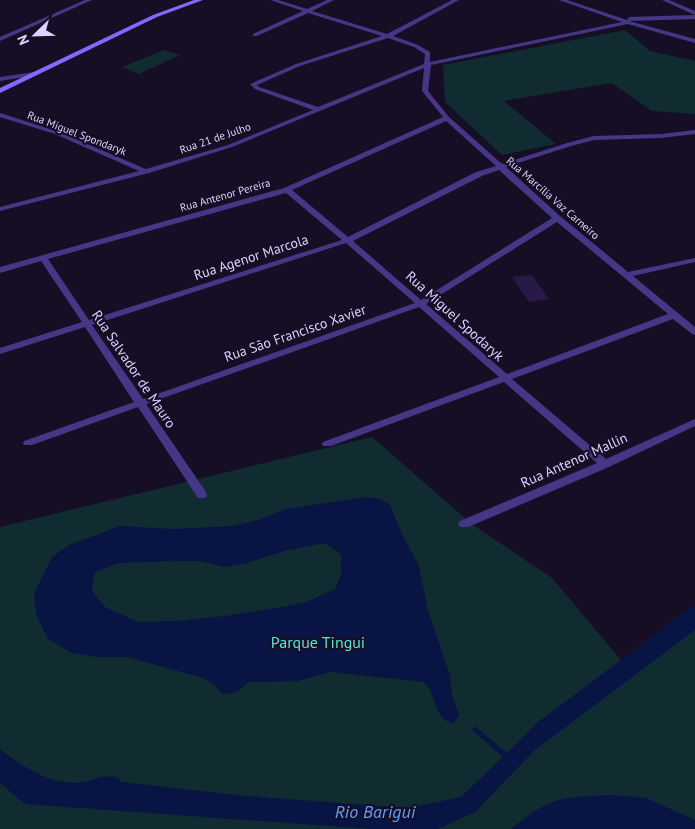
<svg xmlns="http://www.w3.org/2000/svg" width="695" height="829" viewBox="0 0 695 829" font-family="'PT Sans',sans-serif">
	<rect width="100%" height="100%" fill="#150e25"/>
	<path fill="#102c30" d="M625,30L650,51L695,61V114L652,111L612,83L504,101L556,144L502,155L445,102L443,65Z
		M164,50L180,55L139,74L122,67Z
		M372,437L473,525L552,578L621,660L695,605V829H0V527Z"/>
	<path fill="#081544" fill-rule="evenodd" d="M366,497L381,499L390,505L402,534L419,566L428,611L450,675L452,695L459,715L453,724C433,718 437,695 424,682L330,672L298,681L248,682C239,691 234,696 221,693L214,684L203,678L127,657H96L72,653L48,639L36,614L34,593L52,557L69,545L120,526L172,529L232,526L258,520L286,509ZM324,543L341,554V575L335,589L306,602L287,606L225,616L176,621L138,622L105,607L92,591L95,572L119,563L176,561H199L224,567L248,563L284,551Z
		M695,605V630L535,750L475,812L438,829H372L25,804L0,783V749C21,766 53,787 82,782C97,780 98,775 116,777L122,782L246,796L408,808L461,797L503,757L472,730L475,726L507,753L538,722Z
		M613,795L646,798L695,820V829H511C552,796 560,797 613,795Z"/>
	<path fill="#291947" d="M532,275L549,299L529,302L512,277Z"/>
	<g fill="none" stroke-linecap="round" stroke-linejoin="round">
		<path fill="#453786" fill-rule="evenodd" d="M85,0H92L0,41V37Z
			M270,0H278L307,9L327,0H334L312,11L387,34L452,0H459L393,36L418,45L430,52V62L622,22L559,0H567L627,20L629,17L695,15V19L629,21L695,39V43L628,24L431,65L428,91L449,117L502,164L567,143L594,136L661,134L695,130V134L661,138L594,140L571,146L506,167L560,216L628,272L695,258V262L633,276L695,327V335L692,334L673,319L512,379L606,459L695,419V426L609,467L468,527H460L458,524L460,521L597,463L504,382L331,446H323L322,444L323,442L499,377L419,307L146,404L206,492L207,495L206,498H198L138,407L32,445H24L23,443L24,441L134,402L85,327L0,354V348L82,322L41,261L0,273V267L284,188L443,117L422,91L424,68L232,147L149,173L0,211V207L139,171L55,134L0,117V113L59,132L146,169L228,145L313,110L255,89L250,84L296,64L382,36L308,13L257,36H253V34L303,11ZM388,38L414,47L425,54L424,64L318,107L259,87L257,85L300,66ZM446,121L496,166L476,172L348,237L292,190ZM499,170L552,218L421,300L353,241L482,176ZM286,193L342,240L89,320L48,259ZM557,222L668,314L507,374L426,304ZM346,243L415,303L143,399L92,325Z
			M662,0H669L695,11V15Z
			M34,72L37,74L36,75L0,81V77Z"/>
		<path fill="#8369ff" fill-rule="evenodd" d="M194,0H203L157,17L0,93V88L153,15Z"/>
	</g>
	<g text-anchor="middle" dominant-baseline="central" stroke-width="4.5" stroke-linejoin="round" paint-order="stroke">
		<g font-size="11" fill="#ded2ff" stroke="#150e25">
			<text transform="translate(77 133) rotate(21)">Rua Miguel Spondaryk</text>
			<text transform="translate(215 138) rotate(-19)">Rua 21 de Julho</text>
			<text transform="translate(225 195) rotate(-16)">Rua Antenor Pereira</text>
			<text transform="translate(553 198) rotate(41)">Rua Marcília Vaz Carneiro</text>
		</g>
		<g font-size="14" fill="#ded2ff" stroke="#150e25">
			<text transform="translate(251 257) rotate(-18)">Rua Agenor Marcola</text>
			<text transform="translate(455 316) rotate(42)">Rua Miguel Spodaryk</text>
			<text transform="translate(295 333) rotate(-19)">Rua São Francisco Xavier</text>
			<text transform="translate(134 369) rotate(56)">Rua Salvador de Mauro</text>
			<text transform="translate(574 460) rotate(-24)">Rua Antenor Mallin</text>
		</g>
		<g font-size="16" fill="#59e4d6" stroke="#150e25">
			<text x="318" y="642">Parque Tingui</text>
		</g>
		<g font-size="18" font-style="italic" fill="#609eff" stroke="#150e25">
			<text x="375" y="811">Rio Barigui</text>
		</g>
	</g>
	<g transform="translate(35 35) rotate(247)" stroke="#150e25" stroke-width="4" paint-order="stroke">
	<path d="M0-4L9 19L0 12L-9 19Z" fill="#ded2ff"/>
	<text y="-8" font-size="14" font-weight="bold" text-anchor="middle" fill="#ded2ff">N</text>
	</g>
</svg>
